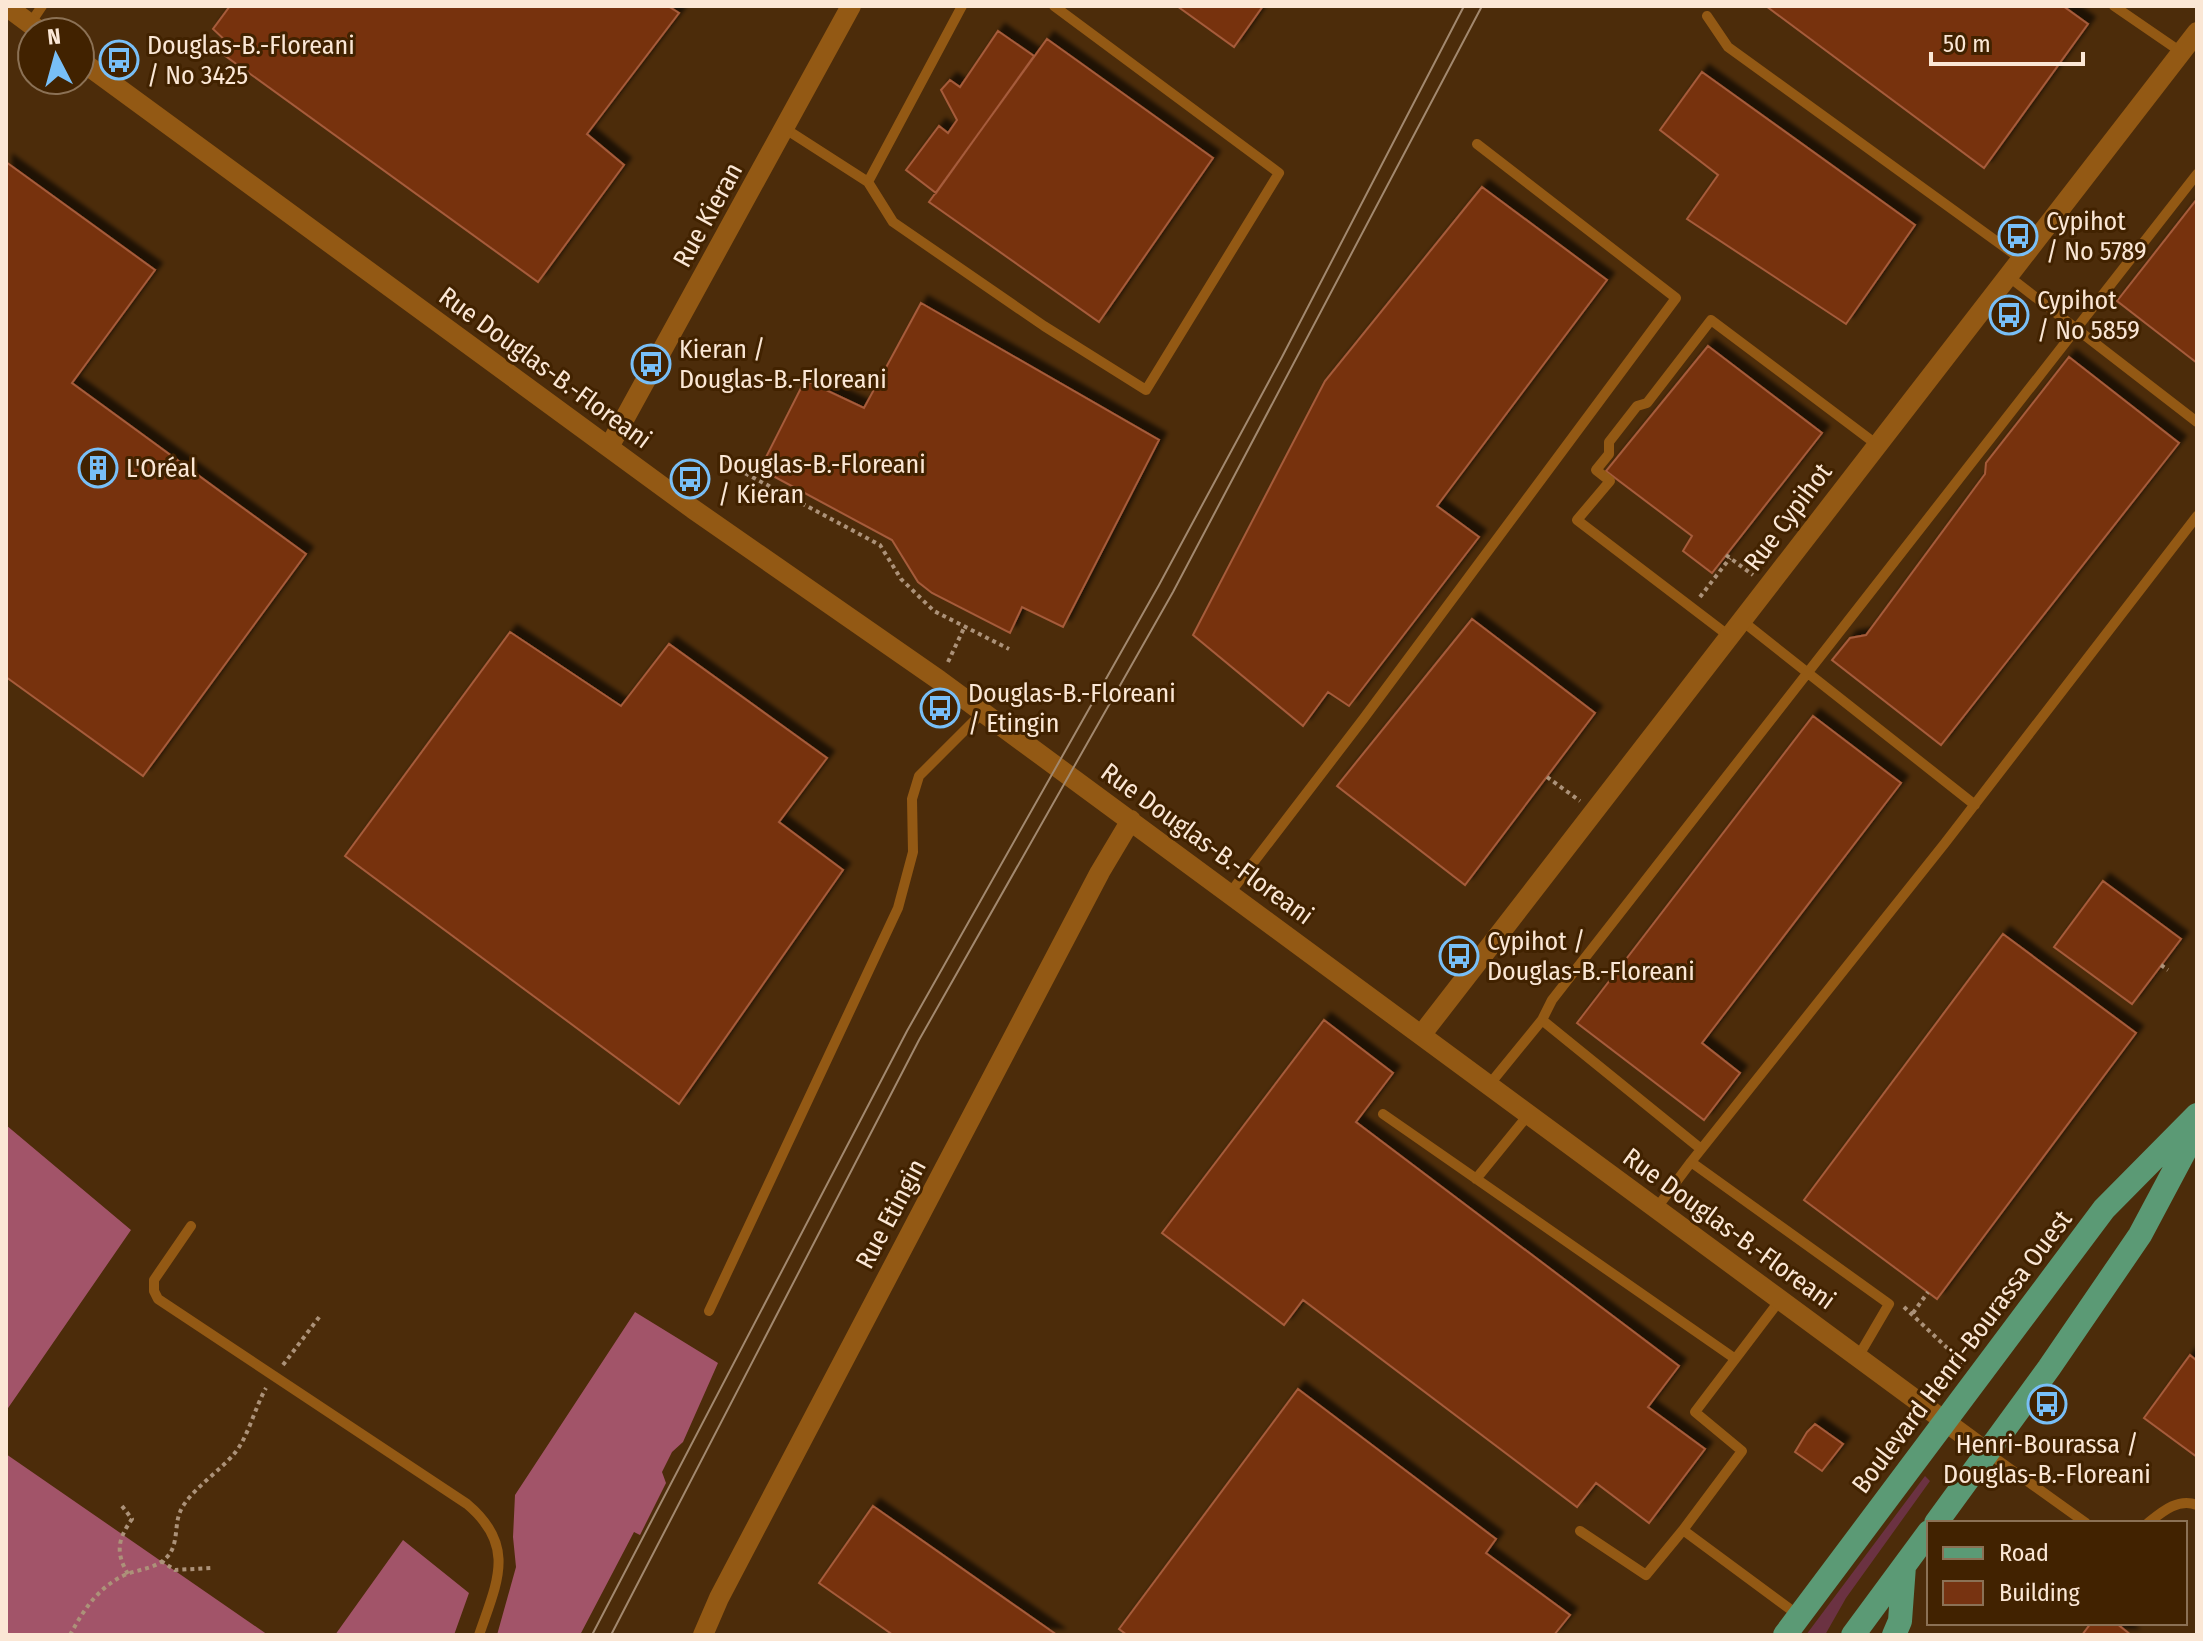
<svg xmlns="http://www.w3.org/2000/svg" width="2203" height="1641" viewBox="0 0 2203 1641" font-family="'Fira Sans Condensed',sans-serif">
	<defs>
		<filter id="shadow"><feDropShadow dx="7" dy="-7" stdDeviation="2" flood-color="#0009"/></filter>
	</defs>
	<rect width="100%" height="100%" fill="#4c2c0a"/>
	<path fill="#6b3242" d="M1925,1476L1930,1481L1846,1598L1825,1635H1806Z"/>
	<path fill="#a25469" d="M6,1125L131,1230L6,1411Z
		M635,1312L718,1363L683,1442L672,1452L662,1472L666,1483L640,1535L634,1532L580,1635H497L516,1567L513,1537L515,1495Z
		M6,1454L268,1635H6Z
		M403,1540L469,1593L454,1635H335Z"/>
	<path fill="#731" stroke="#a65b3a" stroke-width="2" filter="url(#shadow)" d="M230,6H668L679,13L587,134L624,165L538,282L224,55L227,42L213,29Z
		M1177,6H1263L1234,47Z
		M1766,6H2063L2088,24L1984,168Z
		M998,31L1034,56L936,193L906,170L939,126L948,133L957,120L941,90L950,80L960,87Z
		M1047,39L1213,158L1099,322L929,202Z
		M1702,72L1915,225L1846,324L1687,219L1718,175L1660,130Z
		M6,162L155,270L72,383L306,554L143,776L6,677Z
		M1482,187L1607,280L1437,506L1479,537L1349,706L1328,692L1303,726L1193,635L1325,381Z
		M2197,199V363L2117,301Z
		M921,303L1159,440L1063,627L1022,607L1010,633L932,593L918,582L892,540L760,469L805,380L864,408Z
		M1708,346L1822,433L1712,573L1683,551L1692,536L1606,471Z
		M2069,357L2179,443L1941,745L1832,660L1850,638L1866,635L1985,474L1986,463Z
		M1472,619L1595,713L1465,885L1337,786Z
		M510,632L621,706L669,644L827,758L779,822L843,870L679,1104L345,856Z
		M1813,716L1901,783L1702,1043L1740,1073L1704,1120L1577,1023Z
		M2103,881L2181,939L2132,1004L2054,947Z
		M2003,934L2136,1033L1937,1299L1804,1200Z
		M1324,1020L1393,1073L1356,1122L1679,1366L1648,1407L1705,1449L1649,1523L1596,1483L1577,1507L1303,1300L1284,1325L1162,1233Z
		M2190,1355L2197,1361V1457L2144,1418Z
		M1298,1389L1496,1539L1486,1553L1570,1615L1554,1635H1127L1119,1629Z
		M1815,1424L1843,1444L1822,1471L1795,1452L1807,1432Z
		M873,1506L1057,1635H893L819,1583Z
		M2091,1623H2116L2131,1635H2082Z"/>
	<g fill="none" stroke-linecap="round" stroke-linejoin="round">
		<path stroke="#ac9279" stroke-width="4" stroke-dasharray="4 4" stroke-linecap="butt" d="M724,462L880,545L901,579L934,611L1009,649
			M1726,555L1753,575
			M1700,597L1730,558
			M948,662L964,628
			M1547,777L1580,801
			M2161,965L2168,970
			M1904,1307L1963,1363
			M1913,1313L1928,1292
			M283,1365L320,1316
			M122,1506L132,1519C118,1539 115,1552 128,1574
			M161,1561L175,1570L211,1568
			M70,1635C84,1609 99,1586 127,1574C141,1569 156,1568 166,1558C179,1546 174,1526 180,1512C188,1492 220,1471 234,1454C248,1438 255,1407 266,1388"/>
		<path stroke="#935914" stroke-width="10" d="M2114,6L2181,52
			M1707,16L1728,47L2021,259
			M30,24L42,6
			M784,128L868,182L893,222L1044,326L1146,390L1279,173L1054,6
			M868,182L962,6
			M2008,276L2197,422
			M1741,620L1975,805
			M1729,636L1577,520L1610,481L1596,470L1609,454V442L1637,406L1647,403L1711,320L1876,444
			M1230,893L1364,718L1676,298L1477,144
			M1542,1020L1552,1000L2197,174
			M1489,1085L1542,1020L1701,1149
			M1383,1114L1734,1358
			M1691,1162L1945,843L2197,516
			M1476,1179L1529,1114
			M1656,1209L1691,1162L1889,1304L1858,1357
			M191,1226L154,1280V1291L158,1299L467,1504C517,1546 497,1582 479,1635
			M709,1311L898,908L913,852L912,799L919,776L983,712
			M1988,1453L2086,1523
			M2148,1523C2163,1511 2178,1498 2197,1505
			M1683,1530L1742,1451L1695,1412L1780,1300
			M1580,1531L1646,1575L1683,1530L1798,1615"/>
		<path stroke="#935914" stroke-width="20" d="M6,6L41,32
			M80,60L693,509L939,680L1988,1453
			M609,447L851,6
			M1422,1034L2197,32
			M703,1635L719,1598L1100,872L1131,820"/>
		<path stroke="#5b9a75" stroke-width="24" d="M1936,1523L2049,1368L2140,1235L2197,1128
			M1785,1635L2104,1209L2197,1115
			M1853,1635L1929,1532
			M1894,1635L1900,1621L1904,1566"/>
		<path stroke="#a2886e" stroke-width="2" d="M592,1635L907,1031L1159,585L1282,357L1464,6
			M611,1635L919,1040L1173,592L1482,6"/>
	</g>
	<defs>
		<symbol id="bus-ring" viewBox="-11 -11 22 22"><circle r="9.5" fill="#412200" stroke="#78bff7" stroke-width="1.5"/><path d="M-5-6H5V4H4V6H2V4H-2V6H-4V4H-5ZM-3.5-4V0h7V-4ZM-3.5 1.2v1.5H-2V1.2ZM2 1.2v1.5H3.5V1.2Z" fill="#78bff7"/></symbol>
		<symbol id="building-ring" viewBox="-11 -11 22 22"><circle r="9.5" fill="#412200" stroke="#78bff7" stroke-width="1.5"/><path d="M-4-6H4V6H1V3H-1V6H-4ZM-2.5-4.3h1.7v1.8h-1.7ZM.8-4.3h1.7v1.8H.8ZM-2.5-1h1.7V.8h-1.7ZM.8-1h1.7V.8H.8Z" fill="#78bff7"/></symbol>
	</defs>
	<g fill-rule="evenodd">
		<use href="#bus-ring" x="97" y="38" width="44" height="44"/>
		<use href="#bus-ring" x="1996" y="214" width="44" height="44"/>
		<use href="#bus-ring" x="1987" y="293" width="44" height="44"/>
		<use href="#bus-ring" x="629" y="342" width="44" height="44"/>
		<use href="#building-ring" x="76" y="446" width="44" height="44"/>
		<use href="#bus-ring" x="668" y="457" width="44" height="44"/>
		<use href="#bus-ring" x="918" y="686" width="44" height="44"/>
		<use href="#bus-ring" x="1437" y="934" width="44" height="44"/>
		<use href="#bus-ring" x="2025" y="1382" width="44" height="44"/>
	</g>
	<g text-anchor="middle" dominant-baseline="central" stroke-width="6" stroke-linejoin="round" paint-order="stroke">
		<g font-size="26" fill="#fbe7d5" stroke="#412200" text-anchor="start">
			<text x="147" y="45">Douglas-B.-Floreani<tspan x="147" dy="30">/ No 3425</tspan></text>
			<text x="2046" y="221">Cypihot<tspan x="2046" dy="30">/ No 5789</tspan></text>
			<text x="2037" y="300">Cypihot<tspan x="2037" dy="30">/ No 5859</tspan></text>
			<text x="679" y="349">Kieran /<tspan x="679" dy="30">Douglas-B.-Floreani</tspan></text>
			<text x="718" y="464">Douglas-B.-Floreani<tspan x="718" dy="30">/ Kieran</tspan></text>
			<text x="126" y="468">L'Oréal</text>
			<text x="968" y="693">Douglas-B.-Floreani<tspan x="968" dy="30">/ Etingin</tspan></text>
			<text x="1487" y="941">Cypihot /<tspan x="1487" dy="30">Douglas-B.-Floreani</tspan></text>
			<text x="2047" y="1444" text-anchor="middle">Henri-Bourassa /<tspan x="2047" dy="30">Douglas-B.-Floreani</tspan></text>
		</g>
		<g font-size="26" fill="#fbe7d5" stroke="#412200">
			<text transform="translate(708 215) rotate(-61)">Rue Kieran</text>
			<text transform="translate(545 368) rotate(36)">Rue Douglas-B.-Floreani</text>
			<text transform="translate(1788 517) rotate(-53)">Rue Cypihot</text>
			<text transform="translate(1207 844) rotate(36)">Rue Douglas-B.-Floreani</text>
			<text transform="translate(891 1214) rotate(-62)">Rue Etingin</text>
			<text transform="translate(1729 1229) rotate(36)">Rue Douglas-B.-Floreani</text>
			<text transform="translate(1962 1352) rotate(-53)">Boulevard Henri-Bourassa Ouest</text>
		</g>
	</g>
	<rect width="2203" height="1641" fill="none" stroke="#fbe7d5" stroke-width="16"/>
	<rect x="1927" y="1521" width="260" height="104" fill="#412200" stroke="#8b7155" stroke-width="2"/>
	<rect x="1943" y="1547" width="40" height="12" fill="#5b9a75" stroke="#8b7155" stroke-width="2"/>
	<text x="1999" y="1561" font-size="24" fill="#fbe7d5">Road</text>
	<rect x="1943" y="1581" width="40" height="24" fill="#773311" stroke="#8b7155" stroke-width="2"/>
	<text x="1999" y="1601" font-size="24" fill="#fbe7d5">Building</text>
	<g transform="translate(56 56) rotate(354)"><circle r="38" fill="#412200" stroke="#8b7155" stroke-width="2"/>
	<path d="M0-6L14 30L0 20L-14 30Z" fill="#78bff7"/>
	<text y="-12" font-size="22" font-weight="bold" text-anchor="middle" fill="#fbe7d5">N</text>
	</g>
	<path d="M1931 52v12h152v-12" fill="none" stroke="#fbe7d5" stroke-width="4"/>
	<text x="1943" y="52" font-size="24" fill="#fbe7d5" stroke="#412200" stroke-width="6" paint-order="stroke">50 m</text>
</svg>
